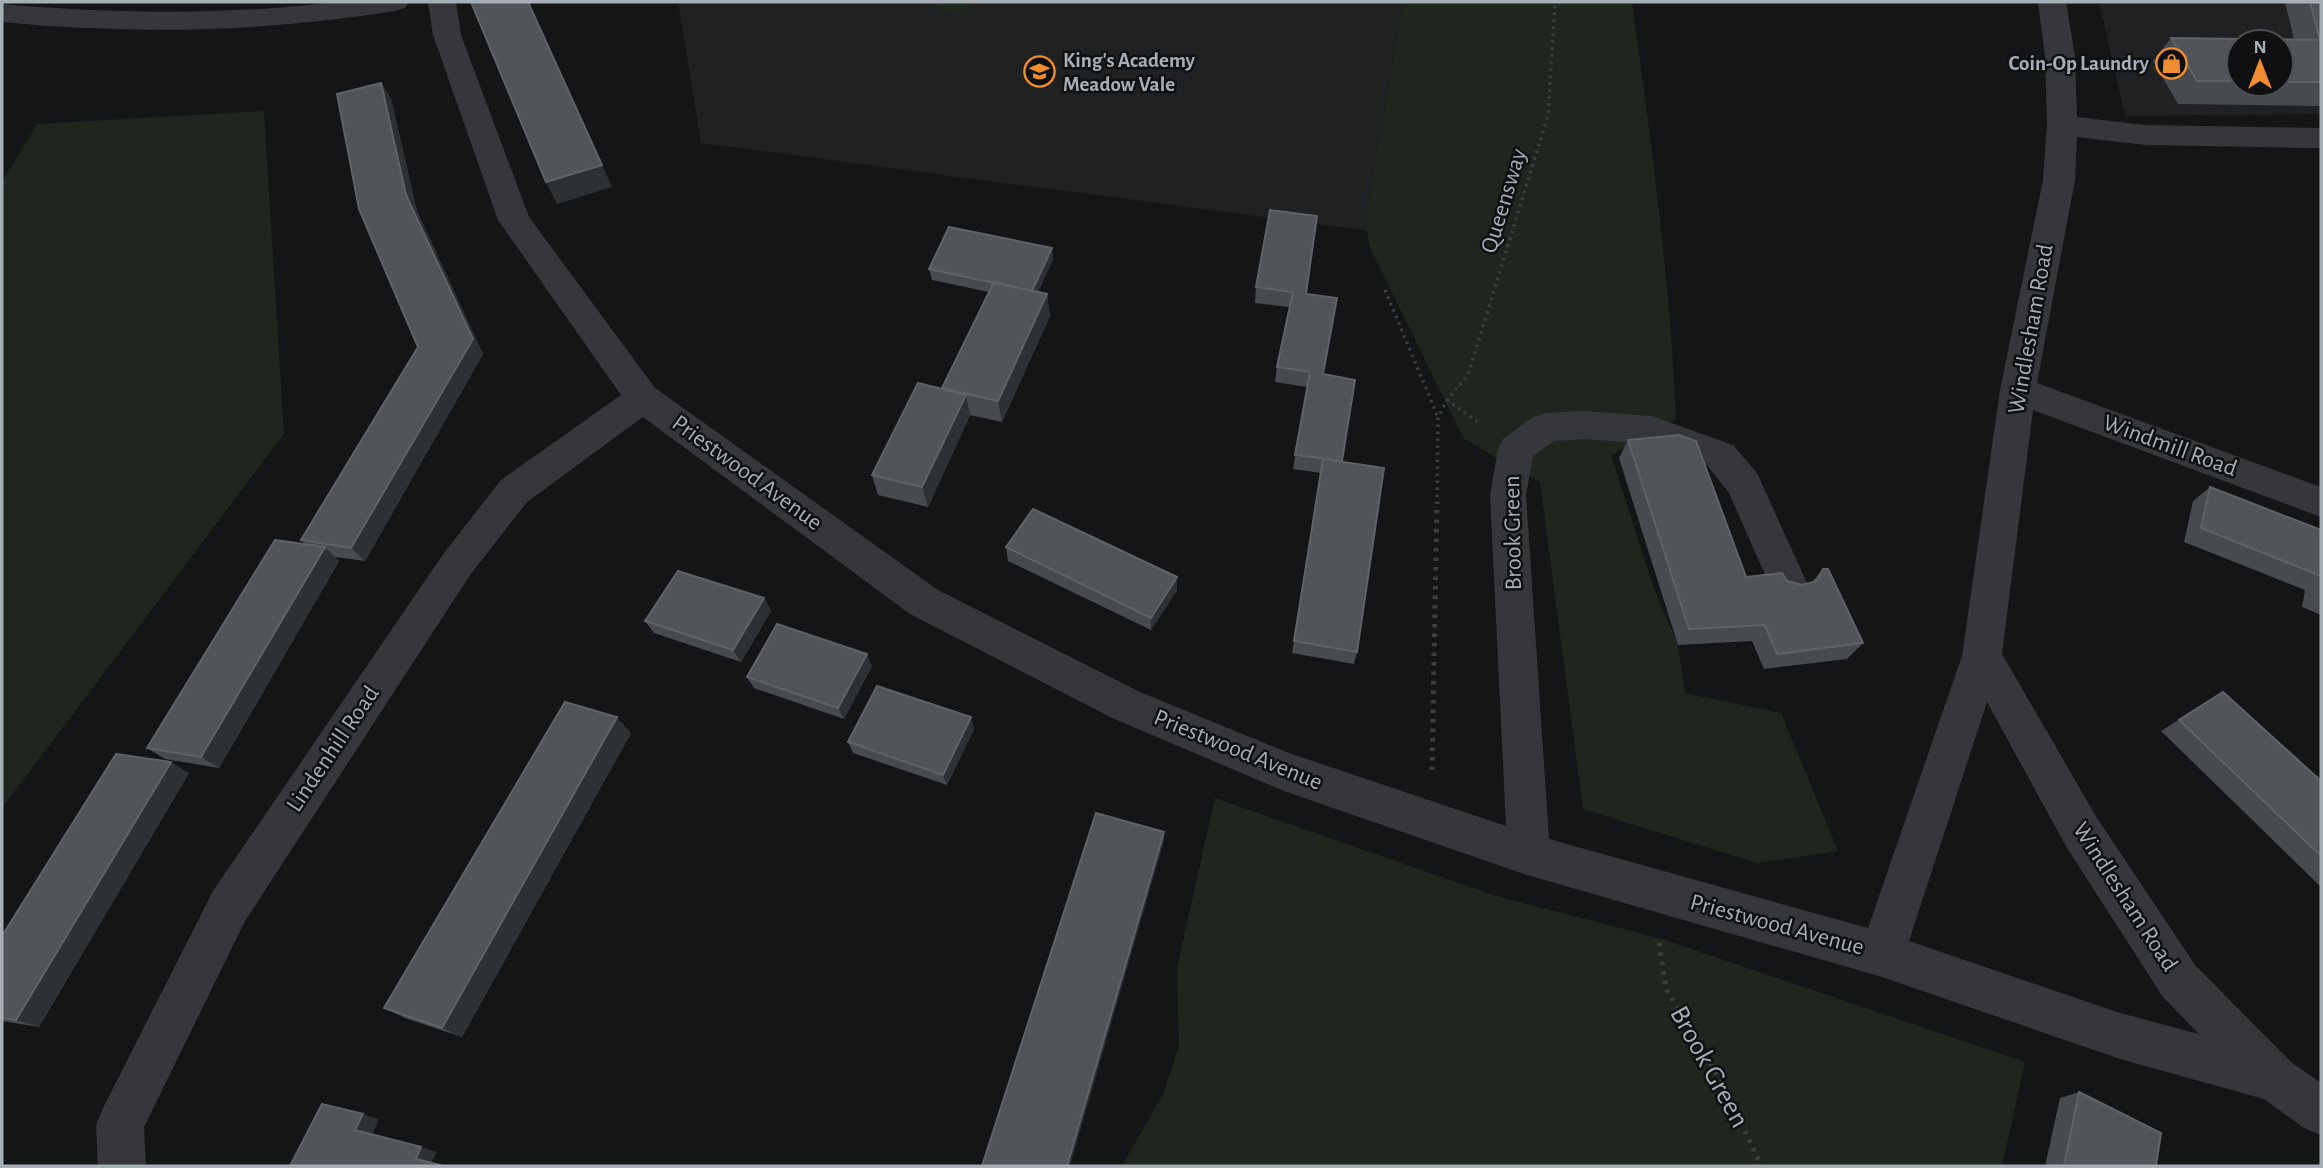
<svg xmlns="http://www.w3.org/2000/svg" width="2323" height="1168" viewBox="0 0 2323 1168" font-family="'Alegreya Sans',sans-serif">
	<rect width="100%" height="100%" fill="#141516"/>
	<path fill="#202123" fill-rule="evenodd" d="M678,2H1403L1365,220L1370,231L701,143Z
		M2099,2H2321V114L2125,116ZM2239,42H2281V84H2239Z"/>
	<path fill="#1f261e" d="M926,2H980L958,18Z
		M1403,2H1632C1651,140 1670,279 1676,419L1611,455L1653,586L1678,645L1685,693L1781,713L1838,851L1757,863L1583,809L1540,482L1464,439L1370,248L1365,220Z
		M264,111L284,434L2,808V182L37,124Z
		M1215,798L1496,896L1659,938L2025,1062L2002,1166H1122L1163,1094L1179,1046L1177,967Z"/>
	<g fill="none" stroke-linecap="round" stroke-linejoin="round">
		<path stroke="#3b3e42" stroke-width="3.5" stroke-dasharray="2.5 4.5" stroke-linecap="butt" d="M1385,290L1438,417
			M1447,400L1481,424
			M1437,504L1438,418L1447,400L1468,375L1548,115L1555,2"/>
		<path stroke="#3b3e42" stroke-width="5" stroke-dasharray="3.5 6" stroke-linecap="butt" d="M1432,770L1437,502
			M1659,943L1666,989L1729,1095L1761,1166"/>
		<path fill="#35373b" fill-rule="evenodd" d="M338,2H409L405,8L395,11C264,32 134,35 2,22V4C115,14 226,15 338,2Z
			M428,2H456L461,35L529,217L655,388L938,590L1140,692L1289,753L1506,826L1490,495L1498,449L1503,439L1533,417L1546,413L1585,411L1652,416L1733,445L1757,473L1807,583L1802,595L1788,599L1774,595L1729,493L1707,465L1650,444L1585,439L1554,441L1533,456L1526,495L1549,839L1868,928L1962,656L2000,390L2043,180L2047,125L2045,56L2038,2H2066L2075,56L2077,117L2145,125L2321,128V148L2145,145L2077,137L2075,180L2037,383L2321,487V517L2033,410L2002,654L2097,818L2195,965L2291,1062L2321,1083V1135L2304,1128L2264,1099L2120,1059L1882,977L1527,875L1284,791L1112,718L910,614L643,417L527,502L470,575L245,921L144,1127L146,1166H98L96,1125L103,1108L213,891L444,553L501,480L621,395L498,220L433,35ZM1987,702L2067,848L2163,997L2199,1034L2120,1013L1909,941Z"/>
	</g>
	<path fill="#474a4e" fill-rule="evenodd" d="M2285,2H2321V106L2178,104L2153,61L2171,38L2294,39ZM2239,42H2281V84H2239Z
		M381,83L391,99L417,211L483,354L365,561L335,557L339,561L219,768L165,759L147,748L305,544L301,540L418,347Z
		M1052,248L1053,259L1038,292L1047,294L1050,316L1002,422L970,415L928,507L878,495L872,475L942,389L989,292L932,280L929,269Z
		M1256,287L1306,294L1342,462L1357,652L1354,664L1292,653L1321,473L1293,469L1307,387L1275,382L1277,367L1289,307L1255,303Z
		M1628,440L1746,577L1787,581L1802,585L1812,582L1823,569L1863,643L1847,659L1764,669L1752,641L1678,645L1619,458Z
		M2210,487L2321,530V615L2302,607L2305,590L2184,542L2193,501Z
		M1006,547L1177,590L1151,630L1008,561Z
		M764,598L771,611L741,662L654,633L645,621Z
		M872,666L844,719L754,688L747,677Z
		M2223,692L2321,781V887L2161,731Z
		M974,729L947,785L853,753L848,742Z
		M631,733L462,1037L405,1018L384,1008Z
		M189,773L39,1027L2,1021V936Z
		M2079,1092L2156,1166H2045L2060,1098Z"/>
	<path fill="#2e3133" d="M529,2L612,187L557,204L546,182Z
		M381,83L391,99L417,211L483,354L365,561L351,548L473,339L406,195Z
		M1052,248L1053,259L1033,302L1032,291Z
		M1047,294L1050,316L1002,422L998,401Z
		M966,395L970,416L928,507L922,487Z
		M325,547L339,561L219,768L201,757Z
		M1177,577V590L1151,630V618Z
		M764,598L771,611L741,662L733,650Z
		M867,654L872,666L844,719L838,708Z
		M617,717L631,733L462,1037L442,1028Z
		M971,717L974,729L947,785L943,775Z
		M171,762L189,773L39,1027L16,1020Z
		M1164,832V841L1070,1166H1067Z
		M363,1114L379,1119L372,1135L355,1130Z
		M421,1147L437,1152L431,1163L416,1159Z"/>
	<path fill="#515559" stroke="#5f6368" stroke-width="2" d="M471,2H528L602,165L546,182Z
		M2310,2H2321V82H2281V42H2239V81H2197L2171,38L2320,40Z
		M381,83L406,195L473,339L351,548L301,540L418,347L359,209L337,94Z
		M1270,210L1317,216L1306,294L1337,298L1323,374L1355,380L1342,461L1295,455L1310,372L1277,367L1293,292L1256,287Z
		M949,227L1052,248L1032,291L929,269Z
		M994,282L1047,294L998,401L942,388Z
		M918,383L966,395L922,487L872,475Z
		M1679,435L1696,441L1746,577L1782,573L1787,581L1802,585L1817,581L1823,569H1828L1863,643L1777,654L1765,625L1689,629L1628,440Z
		M1323,459L1384,468L1357,652L1294,641Z
		M2210,487L2321,530V576L2201,528Z
		M1033,509L1177,577L1151,618L1006,547Z
		M275,540L325,547L201,757L147,748Z
		M678,571L764,598L733,650L645,621Z
		M777,624L867,654L838,708L747,677Z
		M877,686L971,717L943,775L848,742Z
		M2223,692L2321,781V856L2179,720Z
		M565,702L617,717L442,1028L384,1008Z
		M116,754L171,762L16,1020L2,1018V936Z
		M1096,813L1164,832L1067,1166H982Z
		M2079,1092L2161,1133L2156,1166H2064Z
		M322,1104L363,1114L355,1130L421,1147L416,1159L444,1166H290Z"/>
	<defs>
		<symbol id="shop-ring" viewBox="-11 -11 22 22"><circle r="9.5" fill="#0f1011" stroke="#f08d32" stroke-width="1.5"/><path d="M-5-2.5h2.3a2.7 3.5 0 0 1 5.4 0H5L5.5 6h-11ZM-1.5-2.5h3a1.5 2.3 0 0 0-3 0Z" fill="#f08d32"/></symbol>
		<symbol id="school-ring" viewBox="-11 -11 22 22"><circle r="9.5" fill="#0f1011" stroke="#f08d32" stroke-width="1.5"/><path d="M0-5L7-2L0 1L-7-2ZM-4 1L0 2.5L4 1V4Q0 6-4 4Z" fill="#f08d32"/></symbol>
	</defs>
	<g fill-rule="evenodd">
		<use href="#shop-ring" x="2154" y="46" width="35" height="35"/>
		<use href="#school-ring" x="1022" y="54" width="35" height="35"/>
	</g>
	<g text-anchor="middle" dominant-baseline="central" stroke-width="5" stroke-linejoin="round" paint-order="stroke">
		<g font-size="21" font-weight="bold" fill="#a6aeb6" stroke="#0f1011" text-anchor="start">
			<text x="1063" y="60">King's Academy<tspan x="1063" dy="24">Meadow Vale</tspan></text>
			<text x="2149" y="63" text-anchor="end">Coin-Op Laundry</text>
		</g>
		<g font-size="24" fill="#a6aeb6" stroke="#0f1011">
			<text transform="translate(1504 201) rotate(-73)">Queensway</text>
			<text transform="translate(2031 329) rotate(-80)">Windlesham Road</text>
			<text transform="translate(2170 446) rotate(20)">Windmill Road</text>
			<text transform="translate(747 473) rotate(36)">Priestwood Avenue</text>
			<text transform="translate(1513 533) rotate(-91)">Brook Green</text>
			<text transform="translate(333 749) rotate(-56)">Lindenhill Road</text>
			<text transform="translate(1238 750) rotate(22)">Priestwood Avenue</text>
			<text transform="translate(2125 897) rotate(57)">Windlesham Road</text>
			<text transform="translate(1777 925) rotate(15)">Priestwood Avenue</text>
		</g>
		<g font-size="28" fill="#a6aeb6" stroke="#0f1011">
			<text transform="translate(1709 1067) rotate(61)">Brook Green</text>
		</g>
	</g>
	<rect width="2323" height="1168" fill="none" stroke="#a6aeb6" stroke-width="7"/>
	<g transform="translate(2260 63)"><circle r="33" fill="#0f1011" stroke="#4b4f53" stroke-width="2"/>
	<path d="M0-5L12 26L0 18L-12 26Z" fill="#f08d32"/>
	<text y="-10" font-size="19" font-weight="bold" text-anchor="middle" fill="#a6aeb6">N</text>
	</g>
</svg>
